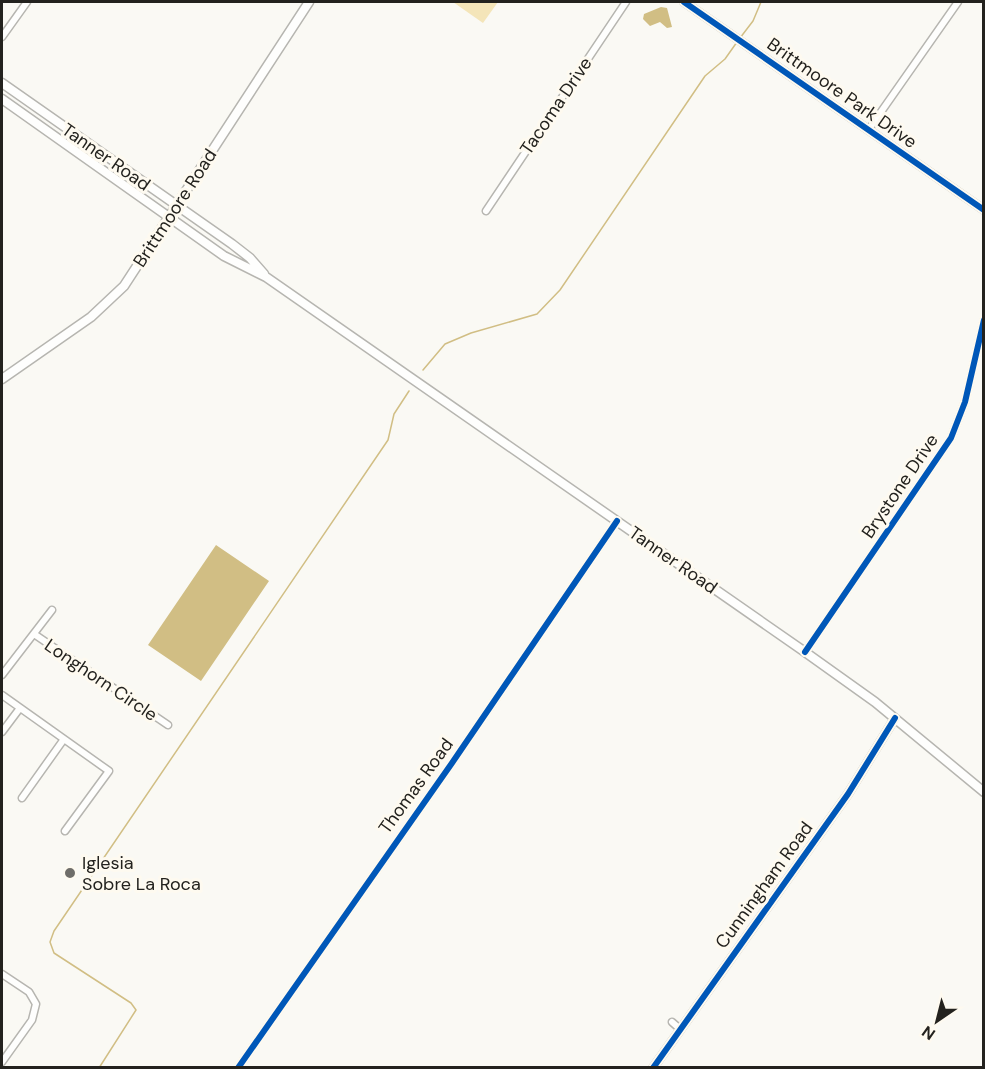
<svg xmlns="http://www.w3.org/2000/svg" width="985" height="1069" viewBox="0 0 985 1069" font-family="'DM Sans',sans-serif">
	<rect width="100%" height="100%" fill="#faf9f4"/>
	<path fill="#f4e5b9" d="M453,2H498L483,23Z"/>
	<path fill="#d1be84" d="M661,7L667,8L672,27L667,28L660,22L650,26L643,19L644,14Z
		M216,545L269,581L201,681L148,645Z"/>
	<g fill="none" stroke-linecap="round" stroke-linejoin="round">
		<path stroke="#d1be84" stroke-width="1.5" d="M740,38L753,21L761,2
			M423,370L445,344L471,333L537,314L560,290L705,76L725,59L737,42
			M99,1068L136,1010L131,1003L54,953L50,942L54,931L388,440L394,414L409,391"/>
		<defs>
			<path id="minor" d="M2,37L27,2
				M869,129L958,2
				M486,211L626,2
				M34,634L168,725
				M805,652L951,438L965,402L984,320
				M2,675L52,610
				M2,695L109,771L65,831
				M2,732L20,708
				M22,798L64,739
				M2,974L29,992L36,1004L32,1020L2,1062
				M672,1022L680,1029
				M238,1068L452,763L617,521"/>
			<path id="tertiary" d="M684,2L984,210
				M653,1068L848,794L895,718"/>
			<path id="secondary" d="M2,83L232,244L250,258L264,274
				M2,99L224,256L266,277L805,652L875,702L984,792
				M2,379L91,317L124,286L309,2"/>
		</defs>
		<use href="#minor" stroke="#b6b5b0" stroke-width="9"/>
		<use href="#tertiary" stroke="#b6b5b0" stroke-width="10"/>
		<use href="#secondary" stroke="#b6b5b0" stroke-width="11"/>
		<use href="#minor" stroke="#fefefd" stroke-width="6"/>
		<use href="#tertiary" stroke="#fefefd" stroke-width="7"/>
		<use href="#secondary" stroke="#fefefd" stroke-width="8"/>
		<defs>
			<path id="cycleway" d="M684,2L984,210
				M805,652L951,438L965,402L984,320
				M238,1068L452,763L617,521
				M653,1068L848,794L895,718"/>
		</defs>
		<use href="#cycleway" stroke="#fefaf0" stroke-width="10"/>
		<use href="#cycleway" stroke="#0057b8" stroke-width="6"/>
	</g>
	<circle fill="#6e6d69" stroke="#fefaf0" stroke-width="2" cx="70" cy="873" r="6"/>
	<g text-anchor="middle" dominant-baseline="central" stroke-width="6" stroke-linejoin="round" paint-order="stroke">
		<g font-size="18" fill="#23221e" stroke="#fefaf0">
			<text transform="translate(842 93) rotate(35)">Brittmoore Park Drive</text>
			<text transform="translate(556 106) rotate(-56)">Tacoma Drive</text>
			<text transform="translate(106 157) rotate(35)">Tanner Road</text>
			<text transform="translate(175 208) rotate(-57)">Brittmoore Road</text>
			<text transform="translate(900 486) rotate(-56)">Brystone Drive</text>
			<text transform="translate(673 560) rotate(35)">Tanner Road</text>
			<text transform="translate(101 680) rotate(34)">Longhorn Circle</text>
			<text transform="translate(416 786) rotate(-54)">Thomas Road</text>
			<text transform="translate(764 885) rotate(-54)">Cunningham Road</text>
		</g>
		<g font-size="18" fill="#23221e" stroke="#fefaf0" text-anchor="start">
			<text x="82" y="863">Iglesia<tspan x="82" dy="21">Sobre La Roca</tspan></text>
		</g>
	</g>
	<rect width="985" height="1069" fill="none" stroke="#23221e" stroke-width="6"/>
	<g transform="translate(937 1021) rotate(215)" stroke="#fefaf0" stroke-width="4.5" paint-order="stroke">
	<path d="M0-4.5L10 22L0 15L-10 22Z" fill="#23221e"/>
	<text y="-9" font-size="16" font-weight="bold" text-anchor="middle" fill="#23221e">N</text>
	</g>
</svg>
